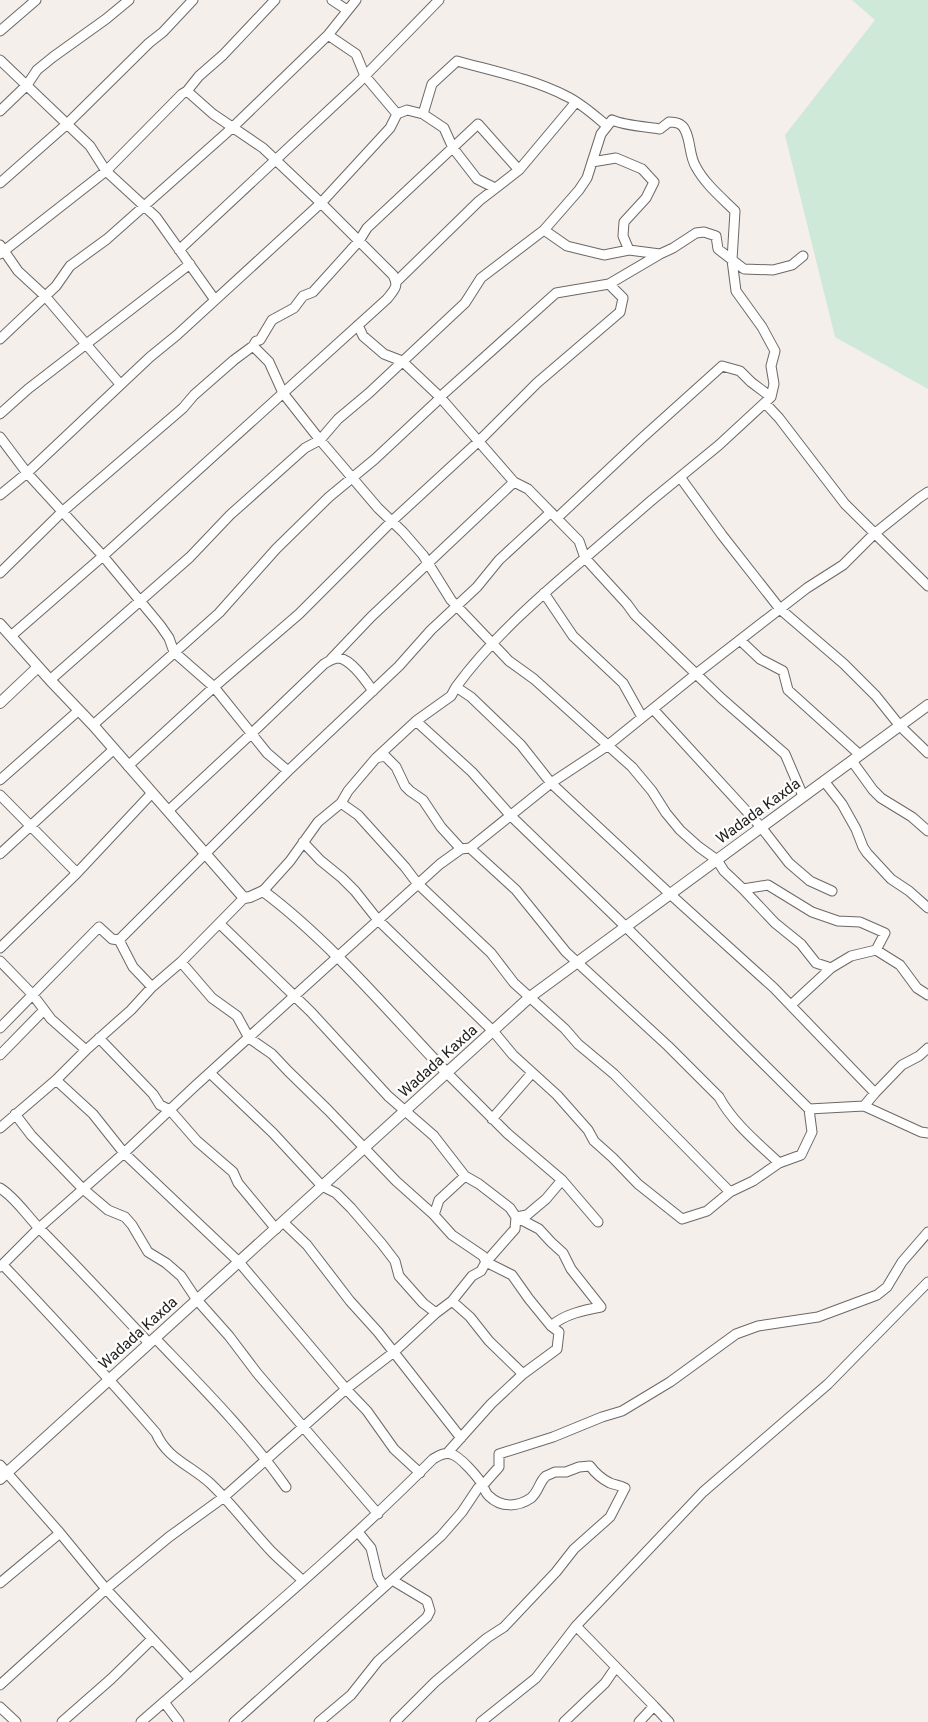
<svg xmlns="http://www.w3.org/2000/svg" width="928" height="1722" viewBox="0 0 928 1722" font-family="Roboto,sans-serif">
	<rect width="100%" height="100%" fill="#f5efeb"/>
	<path fill="#cee9d8" d="M852,0H928V389L835,337L785,135L875,20Z"/>
	<g fill="none" stroke-linecap="round" stroke-linejoin="round">
		<defs>
			<path id="minor" d="M332,0L347,10
				M0,31L36,0
				M0,60L90,146L106,171L156,217L215,300
				M187,91L199,76L223,55L275,0
				M0,111L27,85L37,70L53,57L106,19L129,0
				M397,114L407,110L423,114L444,128L453,148L477,179L495,188
				M423,114L432,84L457,61C493,71 533,79 566,96C581,103 594,115 606,125
				M592,162L616,158L642,169L654,182L646,198L624,222L623,236L629,250
				M0,183L67,124L149,43L163,32L193,0
				M544,230L567,246L604,255L629,250L660,254L673,248L696,233L704,232L716,236L718,249L744,269L773,270L792,265L803,256
				M0,245L18,271L45,296L120,384
				M179,250L358,83L439,0
				M0,254L106,171L182,94L187,91L213,114L263,148L321,203L393,275C399,286 395,289 387,299L103,556L11,636
				M396,282L479,201L519,170L576,102
				M0,339L56,286L70,266L107,239L232,128L328,35L356,0
				M253,346L269,362L283,393L320,440L378,508L403,532L423,555L451,600L509,661L534,679L632,767L652,791L666,813L680,830L699,847L717,860L724,871L743,889L768,885L812,912L838,921L860,922L885,933L876,950
				M765,403L779,418L845,504L928,586
				M0,414L28,389L190,264
				M0,437L27,473L103,556L160,625L169,638L174,652L214,687L267,753L288,771
				M680,477L722,535L780,609L844,664L876,696L900,726L928,753
				M0,495L27,473L150,357L177,335L321,203L390,128L397,114L365,76L356,54L328,35
				M557,518L641,439L722,366L740,371L751,382L771,397
				M0,573L62,512L183,408L194,395L234,360L253,346L256,341L260,340L272,320L294,308L303,296L313,292L359,241L367,228L478,124L519,170
				M544,593L573,636L623,683L642,717
				M740,640L760,659L783,671L788,690L860,755
				M331,659L371,617L514,482
				M50,680L190,557L230,515L305,448L320,440L338,419L369,393L465,303L481,278L544,230L579,190L587,178L601,134L612,120C622,125 647,127 660,129L669,122C676,122 682,123 685,130C691,141 689,156 696,167C705,184 722,198 735,211L732,260L736,291L762,327L775,351L771,366L774,384L771,397L719,445L652,500L585,558L579,541L528,489L514,482L440,397L556,293L609,284L660,254
				M456,687C490,640 540,596 585,558L627,604L635,615L721,698L785,754L803,796
				M653,709L761,827L789,863L810,881L832,891
				M93,725L219,613L276,549L329,497L375,459L436,402L440,397L402,361L384,354L363,336L358,325
				M376,758L416,721L451,696L456,687L471,697L521,745L551,783L670,894L774,988L875,1093L864,1106L809,1109L626,927L511,816L472,772L416,721
				M852,761L873,790L881,798L912,817L928,831
				M128,766L214,687L299,614L392,521L479,441L537,383L620,312L623,298L609,284
				M0,780L78,711
				M824,781L842,804L856,829L863,847L867,853L891,879L909,891L928,908
				M0,795L77,873
				M341,803L358,815L405,867L417,883L491,953L514,983L565,1029L578,1044L614,1074L730,1192L753,1181L779,1163L801,1155L812,1132L809,1109
				M168,811L251,734L324,664C329,661 333,658 339,658C352,660 366,681 373,691
				M303,842L320,860L342,878L355,891L378,920L493,1031L513,1055L557,1095L588,1130L594,1141L613,1158L638,1184L682,1219L707,1211L730,1192
				M470,848L516,890L566,952L668,1046L719,1097C733,1123 758,1143 779,1163
				M0,854L113,750
				M743,889L775,923L801,944L816,963L831,968L851,956L876,950L900,965L917,988L928,995
				M263,891L290,861L318,822L341,803L348,791L376,758L385,756L396,767L405,786L410,791L423,800L441,827L461,849
				M119,940L288,771L399,666L431,630L477,587L499,560L551,512
				M0,948L77,873L152,793
				M0,961L33,995L51,1019L86,1050
				M181,962L212,998L237,1016L249,1038L272,1054L288,1071L328,1110L396,1181L434,1215L452,1235L483,1256L486,1262L512,1275L529,1299L551,1326C565,1314 584,1310 601,1307L571,1269L563,1253L551,1242L539,1229L516,1217L527,1215L546,1199L562,1180
				M791,1005L831,968
				M0,1028L99,927L112,939L119,940L133,967L152,987
				M99,1038L153,1094L160,1105L170,1110L197,1141L233,1172L238,1183L276,1229
				M0,1055L44,1010
				M210,1073L273,1133L322,1186L336,1193L351,1208L382,1244L395,1261L399,1276L423,1303L436,1313
				M447,1073L508,1134L562,1180L598,1222
				M56,1080L93,1114L124,1153L239,1262L346,1389L367,1411L394,1449L420,1473
				M875,1093L902,1065L919,1056L928,1048
				M864,1106L921,1132L928,1133
				M15,1114L31,1135L82,1188L108,1210L125,1217L132,1225L148,1252L166,1263L181,1276L197,1300L229,1336L257,1373L378,1514
				M492,1119L532,1073
				M0,1128L56,1080L86,1050L131,1010L152,987L181,962L244,898
				M0,1188C16,1198 27,1216 40,1229C77,1266 113,1305 149,1343
				M434,1215L439,1200L465,1176
				M283,1222L307,1245L350,1301L378,1332L461,1438
				M3,1265C55,1320 106,1375 156,1433C167,1459 192,1466 211,1484C233,1505 251,1530 272,1552C282,1562 293,1571 303,1581
				M0,1267L39,1228L124,1153L194,1087L440,864L461,849L470,848L551,783L607,746L696,674L807,588L843,565L874,534L919,498L928,492
				M452,1301L470,1317L489,1341L523,1374
				M155,1338C201,1386 248,1433 286,1487
				M451,1454L449,1451L491,1404L523,1374L557,1349L559,1332L551,1326
				M0,1465L60,1533L106,1589L190,1679
				M358,1532L371,1548L378,1577L384,1587
				M0,1583L60,1533
				M576,1626L654,1706
				M0,1685L106,1589L169,1537L224,1497L346,1389L394,1352L436,1313L452,1301L472,1276L481,1271L486,1262L515,1229L516,1217L510,1208L479,1184L465,1176L434,1136L388,1096L311,1012L220,924
				M164,1702L179,1722
				M0,1707L16,1722
				M62,1722L111,1679L152,1639
				M141,1722C239,1636 341,1552 433,1459C438,1456 444,1452 451,1454C460,1456 479,1478 483,1486C485,1490 486,1494 489,1496C501,1508 518,1507 531,1498C539,1491 539,1482 546,1476L555,1472H566L579,1467L590,1466C595,1473 602,1479 610,1483C615,1485 620,1485 625,1488L610,1517L574,1549L556,1572L504,1627L487,1638L435,1682L395,1722
				M234,1722L441,1536L462,1512L478,1488L483,1485L499,1467V1454L553,1437L602,1417L622,1411L670,1382L736,1334L758,1326L818,1317L877,1295L887,1287L902,1262L928,1232
				M319,1722L351,1695L378,1661L427,1617L430,1611L427,1601L392,1580
				M481,1722L536,1678L576,1626L703,1492L828,1384L928,1282
				M564,1722L605,1683L616,1667
				M639,1722L654,1706L669,1722"/>
			<path id="tertiary" d="M0,624L50,680L93,725L244,898L250,897L263,891C330,941 389,1012 447,1073
				M0,703L38,667
				M0,1479L530,997L928,705"/>
		</defs>
		<use href="#minor" stroke="#6d6865" stroke-width="11"/>
		<use href="#tertiary" stroke="#6d6865" stroke-width="12"/>
		<use href="#minor" stroke="#fff" stroke-width="9"/>
		<use href="#tertiary" stroke="#fff" stroke-width="10"/>
	</g>
	<g text-anchor="middle" dominant-baseline="central" stroke-width="4.5" stroke-linejoin="round" paint-order="stroke">
		<g font-size="15" fill="#23211f" stroke="#fff">
			<text transform="translate(758 811) rotate(-36)">Wadada Kaxda</text>
			<text transform="translate(438 1061) rotate(-42)">Wadada Kaxda</text>
			<text transform="translate(138 1333) rotate(-42)">Wadada Kaxda</text>
		</g>
	</g>
</svg>
